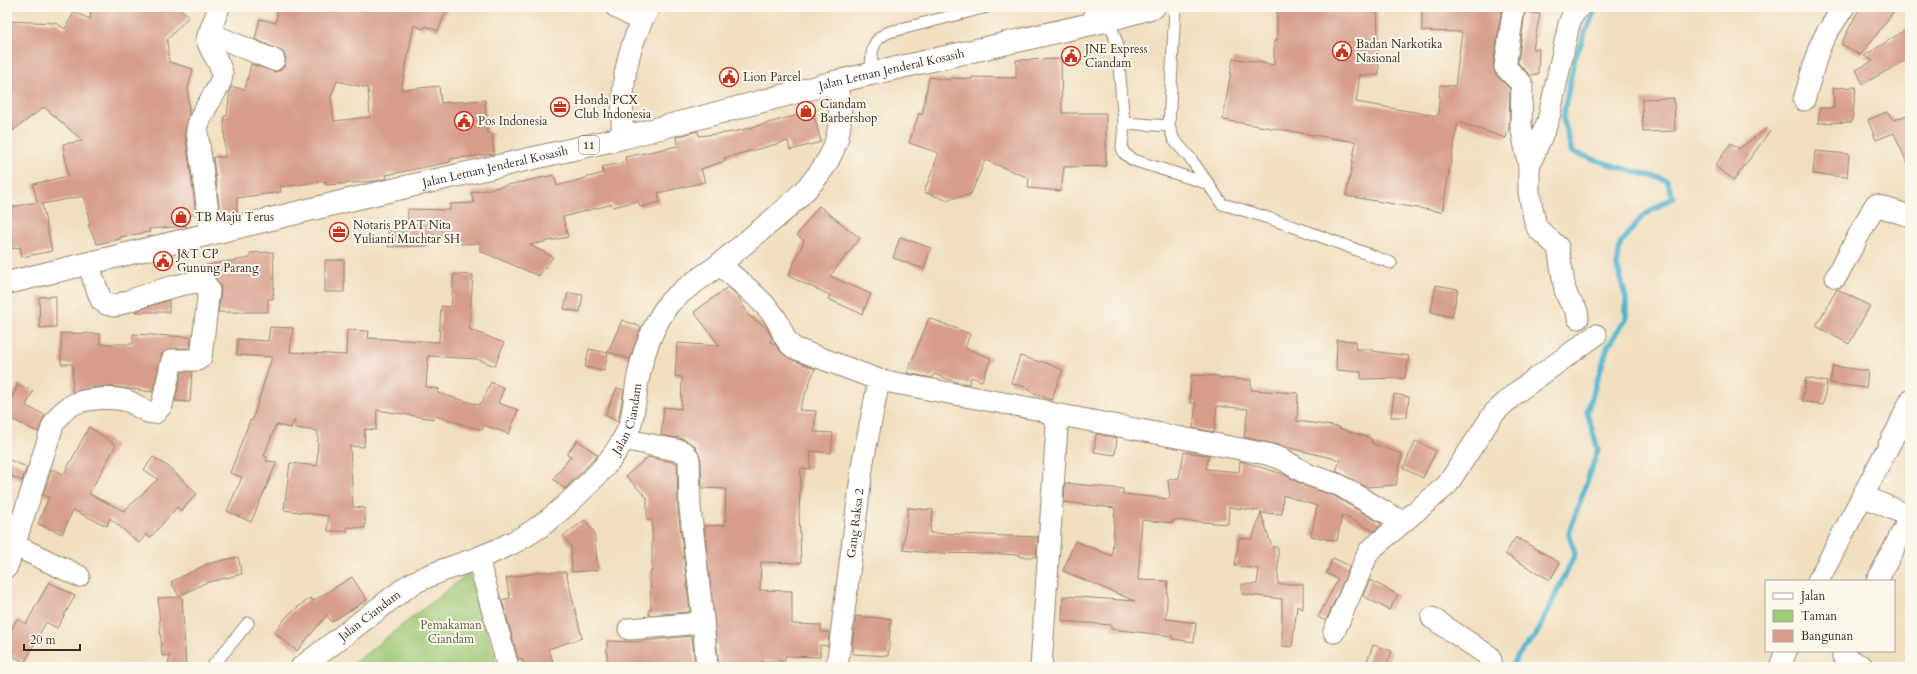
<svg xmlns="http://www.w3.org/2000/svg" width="1917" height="674" viewBox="0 0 1917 674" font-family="Cardo,serif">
	<rect width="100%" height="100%" fill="#fbf7ec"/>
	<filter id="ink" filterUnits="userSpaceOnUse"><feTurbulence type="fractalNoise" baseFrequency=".025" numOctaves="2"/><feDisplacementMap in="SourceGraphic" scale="8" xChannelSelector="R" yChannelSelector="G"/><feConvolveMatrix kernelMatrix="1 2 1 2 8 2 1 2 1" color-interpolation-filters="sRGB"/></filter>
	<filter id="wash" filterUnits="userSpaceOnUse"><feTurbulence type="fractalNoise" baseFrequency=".012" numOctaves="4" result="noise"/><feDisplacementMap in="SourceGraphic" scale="16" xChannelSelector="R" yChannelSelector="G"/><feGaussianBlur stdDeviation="0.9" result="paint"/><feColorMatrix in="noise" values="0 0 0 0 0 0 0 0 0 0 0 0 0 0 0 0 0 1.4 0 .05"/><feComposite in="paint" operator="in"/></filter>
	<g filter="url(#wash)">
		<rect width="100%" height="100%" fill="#f0dfbf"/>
		<path fill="#9ec976" stroke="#6c7a4a" d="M469,573L498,667H349Z"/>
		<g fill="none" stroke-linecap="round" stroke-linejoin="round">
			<path stroke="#4fb1ce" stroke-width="5.5" d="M1511,667L1520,653L1536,635L1575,554L1569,533L1598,450L1587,412L1608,346L1626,319V298L1617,266L1620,244L1643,216L1673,197L1667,180L1621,168L1572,152L1563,118L1574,60L1596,7"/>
		</g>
		<g id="blocks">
			<path fill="#d79d8b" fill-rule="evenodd" d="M91,7H178L189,16L167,40L169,62L193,69L188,88L189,116L185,132L196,214H186L187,226L149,229L150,232L120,237V239L97,244L88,225H90L84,196L42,204L52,251L22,257L20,247L7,250V208L37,202L33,184L68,176L63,144L83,141L44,107L7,135V21L56,23L65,29L74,12L90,19Z
				M278,7H308L334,10L336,7H448L438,31L425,26L423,29L414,25L401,90L439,86L441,103L485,100L487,133H492L494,154L450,159V162L386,175L387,178L376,181L326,185V181L280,187L281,192L237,198V214H220L213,157H225L224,116H227L230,89L231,87L245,89L251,64L275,72L281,70L285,65L286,58L283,52L255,39L260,19L276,23ZM337,81L368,88L370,117L334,121L331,97Z
				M1277,7H1377L1379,75H1360L1356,102L1438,116L1440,85L1455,86L1462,32L1422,31V7H1502L1493,66L1496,75L1510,89L1509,127L1506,138L1458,122L1442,212L1346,196L1356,142L1223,120L1233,58L1274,65V41H1277Z
				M1860,7H1897L1861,55L1841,44Z
				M1525,12L1540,14L1533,49H1539L1538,75H1530L1518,63Z
				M1910,27V58L1863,84L1856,70L1873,61L1864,56Z
				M1061,59L1062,113H1106V166L1064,167L1061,191L1028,188L1029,178L985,160L971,194L946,200L924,192L939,153L909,143L919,113L922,115L929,77L950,80V78L972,79V77L1016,78V60Z
				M1856,87L1852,122L1818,123L1820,108H1834L1833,88Z
				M1674,98L1675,131L1643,132L1642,99Z
				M813,111L821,142L790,150L788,141L724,158L725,161L701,169L705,182L658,193L660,202L640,207L638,201L613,207L612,204L563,217L568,237L530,245L553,257L539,276L480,251V243L462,244L436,233L428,246L388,247V232H407L408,209L450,210V204L474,203L471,193L554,175L557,186L603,173L602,167L626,162L625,157L678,146L676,137L698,131L699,136L734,132Z
				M1886,112L1894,120L1910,114V170L1894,133L1876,140L1868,120Z
				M1767,128L1770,131L1734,180L1715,166L1731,143L1739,149Z
				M1815,151L1849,154L1847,177L1813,174Z
				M819,206L860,238L830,276L871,294L862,314L828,299L830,295L788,276L804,241L797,235Z
				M900,237L931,248L924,269L893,258Z
				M273,252L274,281L273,299H268V312H218L221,291L220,284L212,273L206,271V265L250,258V253Z
				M325,260H344V292H325Z
				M454,274L473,275L469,329L504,343L495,366L477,359L428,356L426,387L439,389L438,393L479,405L480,403H482L491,382L504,388L498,403L518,410L509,434L484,425L482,430L435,416L434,419L377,410L376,430L365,429L364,447L350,446L353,507L365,508V528L347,527V531H328V516L284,510L290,463L317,466L318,431L295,428V421H294L291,428L276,425L264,456L267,457L266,461L277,462L251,522L227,511L242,477L230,473L250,420L252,421L272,357L237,355V339L268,341L270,327L293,328L290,352L346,355L347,330L369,331L368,338L439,342L441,306L451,307Z
				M1436,285L1458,289L1452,317L1431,312Z
				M728,287L737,295L749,316L766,327L772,338L770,342L775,344L782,353L790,359L815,369L799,410L816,411L814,432L833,433L831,453L811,451L810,469L801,468L799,513L801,563L761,562L760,590L792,591V624L821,625V632H829L828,646L820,645V657L785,656V661H762V667H719L704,526L725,525L726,489L702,488L701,459L695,446L684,439L661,435L664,407L681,409L682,377L675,376L677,343L720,346L694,312Z
				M1837,289L1870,306L1849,344L1816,326Z
				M568,293L583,295L580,312L564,309Z
				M56,296V327L40,328L39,297Z
				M169,300V312H134L150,306Z
				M929,318L970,334L965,348L991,358L982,381L971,377L969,384L956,382L934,374L932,378L907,373Z
				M622,320L641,327L630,359L608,352Z
				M61,333L100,334V344H133V334L191,337L190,348H172L162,353L153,392L109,386L90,388L72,392L73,364H61Z
				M1337,340L1356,341L1355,349H1372V351L1409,356L1405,378L1361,379V372L1336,370Z
				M589,349L608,353L604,371L585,367Z
				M1020,356L1040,362L1041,361L1063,370L1051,400L1028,390L1029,388L1011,383Z
				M1833,366L1868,371L1866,388L1830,383Z
				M182,372H192L190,402L175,401Z
				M1191,375L1219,376V378L1251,380V390L1298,393L1297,421L1340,427L1339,428L1372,439L1371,443L1402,454L1396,485L1367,487L1336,471L1340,460L1244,437L1248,409L1217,406L1214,432L1193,428L1196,403H1190Z
				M1806,378L1827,382L1823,405L1802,401Z
				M18,384L33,391L26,406L45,415L38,432L7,417V408Z
				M617,388L624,390L618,422L605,415Z
				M1394,394L1409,397L1407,417H1391Z
				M89,427L116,445L89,494L124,511L158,479L144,470L153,457L169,467L197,494L181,511L177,507L150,538L146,534L139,543L110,518L107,526L73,510L62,534L38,524L49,497L43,495L52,469L64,474Z
				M1096,434L1117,438L1115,455L1094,452Z
				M577,440L598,455L565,489L553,479L571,456L567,454Z
				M1416,441L1436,451L1423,478L1403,468Z
				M1184,452L1209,455L1206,469L1239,472L1240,461L1283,474L1305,486L1334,496L1382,524L1374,531L1342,515L1337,541L1311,536L1317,506L1283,495L1282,514L1261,513V511L1229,507L1228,524L1173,520V523L1142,520L1138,580L1168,581L1166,619L1196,623L1194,642L1172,639V636L1111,629V625L1062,621L1063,596L1135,601L1063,571L1075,541L1112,556L1115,508L1064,502L1065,483L1123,489V494L1170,499L1168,480L1179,478Z
				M648,457L677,463L678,509L690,611L687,612L649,615V609H651L650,572H652V520H647V498L626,476Z
				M7,459L27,467L22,481L7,474Z
				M908,508L933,510L930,533L1038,537L1036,557H1020V555L1000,554L930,553L903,550Z
				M1261,513L1272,547H1278V584H1303V609L1297,606L1292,647L1282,646V599L1242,594V584H1257L1259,569L1235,566L1239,538L1252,539Z
				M585,520L594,532L598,570L572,572L571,546L563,536Z
				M1516,537L1560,563L1550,580L1505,554Z
				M238,557L242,574L205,583L179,596L171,582L207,564Z
				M1333,558L1350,566L1326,621L1318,617L1338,579L1326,573Z
				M542,572H566L582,638L548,649L555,667H525L521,658L518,659L502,600L510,598L506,578Z
				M352,577L367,600L331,622L327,615L297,651L274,632L289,614L310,598L313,601Z
				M1370,580L1398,595L1389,610L1363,596Z
				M49,582L75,596L57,628L46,622L25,662L7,653V638L17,619L26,624Z
				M182,597L186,667H168L170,655L162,656L158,598Z
				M856,616L891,619L888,656L853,654V646H852Z
				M692,636L695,667H607V641L633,642Z
				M1373,645L1392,651L1386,667L1367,662Z"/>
		</g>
	</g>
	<g filter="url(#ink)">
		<use href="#blocks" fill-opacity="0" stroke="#96846e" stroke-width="1"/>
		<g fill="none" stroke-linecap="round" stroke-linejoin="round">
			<defs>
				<path id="service" d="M1175,7L1169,126L1174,140L1191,159L1222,204C1280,220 1336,242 1391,263
					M1109,20L1117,43L1124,123L1169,126
					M871,75C872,54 869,41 889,32L987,7
					M1124,123L1122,148L1124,153L1133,160L1209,184
					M212,667L248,623"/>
				<g id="minor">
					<path d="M616,7L641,21"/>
					<path d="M1514,7L1505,67L1522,84L1521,126L1529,166"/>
					<path d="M1095,22V7"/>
					<path d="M209,33L274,60"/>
					<path d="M1804,100L1819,48L1826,34L1844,7"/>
					<path d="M622,138C622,86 623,54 649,7"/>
					<path d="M211,233L197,131C198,112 222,89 222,74C221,62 209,51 207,39L219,7"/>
					<path d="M719,264C734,277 767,303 776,319C783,330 782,338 794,348L879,380L1041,410C1050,413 1055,417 1057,426L1041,667"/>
					<path d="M1836,277L1875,205L1910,216"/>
					<path d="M1578,318L1577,311L1569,300L1565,290L1558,247L1538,229L1535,222L1529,192V166L1548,121L1569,24L1572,16L1579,7"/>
					<path d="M1050,413L1267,454L1282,459L1309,475L1339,485L1402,522"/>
					<path d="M623,439L681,451L685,453L689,459L690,508L703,620L689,624L629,629"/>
					<path d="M1870,499L1910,516"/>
					<path d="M14,545L79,576"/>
					<path d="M478,558L508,667"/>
					<path d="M7,567L53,425C58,416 63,410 72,405C85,398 116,396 130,402C138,405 146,414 155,413L162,405L172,360H197L201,357L209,290L205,283C188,278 133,300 114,306L106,304L101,300L88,264"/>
					<path d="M1818,581L1898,428L1910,401"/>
					<path d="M1877,581L1910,517"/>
					<path d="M1432,618L1489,656L1491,660L1489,667"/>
					<path d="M703,620L707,667"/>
					<path d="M1334,632L1369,551L1447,485L1494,413L1517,392L1596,335"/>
					<path d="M1843,656L1863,667"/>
					<path id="s1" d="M837,667L863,461L879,380"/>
					<path d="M1780,667L1786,651"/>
				</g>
				<g id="tertiary">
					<path id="s2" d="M302,667L408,586C430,573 454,567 478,558C528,539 553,520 590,482C606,466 622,447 630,425C634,412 635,397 637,384C642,354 652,327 669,303C685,287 703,277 720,264C738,249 756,234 774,219C818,181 854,145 835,82"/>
				</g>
				<g id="trunk">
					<path id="s3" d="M7,283L366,196L622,138L835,82L1109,20L1154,7"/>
				</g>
			</defs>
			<use href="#service" stroke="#96846e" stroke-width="13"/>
			<use href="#minor" stroke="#96846e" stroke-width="23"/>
			<use href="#tertiary" stroke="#96846e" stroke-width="24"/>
			<use href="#trunk" stroke="#96846e" stroke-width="24"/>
			<use href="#service" stroke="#fff" stroke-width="11"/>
			<use href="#minor" stroke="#fff" stroke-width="21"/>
			<use href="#tertiary" stroke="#fff" stroke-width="22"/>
			<use href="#trunk" stroke="#fff" stroke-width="22"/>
		</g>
	</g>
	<defs>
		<symbol id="civic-ring" viewBox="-11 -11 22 22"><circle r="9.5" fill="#fbf7ec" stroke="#c8321e" stroke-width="1.5"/><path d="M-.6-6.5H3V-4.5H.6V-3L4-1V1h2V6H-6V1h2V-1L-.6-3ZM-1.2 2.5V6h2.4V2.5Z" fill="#c8321e"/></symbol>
		<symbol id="office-ring" viewBox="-11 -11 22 22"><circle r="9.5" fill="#fbf7ec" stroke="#c8321e" stroke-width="1.5"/><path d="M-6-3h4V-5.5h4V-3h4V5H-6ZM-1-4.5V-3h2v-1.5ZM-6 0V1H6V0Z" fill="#c8321e"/></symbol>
		<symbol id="shop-ring" viewBox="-11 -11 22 22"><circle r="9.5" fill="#fbf7ec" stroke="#c8321e" stroke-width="1.5"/><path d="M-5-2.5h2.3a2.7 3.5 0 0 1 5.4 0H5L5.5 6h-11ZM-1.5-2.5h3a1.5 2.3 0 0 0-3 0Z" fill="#c8321e"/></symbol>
	</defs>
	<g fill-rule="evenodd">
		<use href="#civic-ring" x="1331" y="40" width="22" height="22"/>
		<use href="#civic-ring" x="1060" y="45" width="22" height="22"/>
		<use href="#civic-ring" x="718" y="66" width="22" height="22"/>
		<use href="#office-ring" x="549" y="96" width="22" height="22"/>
		<use href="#shop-ring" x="795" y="100" width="22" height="22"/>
		<use href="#civic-ring" x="453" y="110" width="22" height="22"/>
		<use href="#shop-ring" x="170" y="206" width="22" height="22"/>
		<use href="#office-ring" x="328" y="221" width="22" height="22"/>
		<use href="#civic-ring" x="152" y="250" width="22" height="22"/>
	</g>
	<g text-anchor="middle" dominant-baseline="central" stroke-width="4" stroke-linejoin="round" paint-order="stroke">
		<rect fill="#fbf7ec" stroke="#75685c" stroke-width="1" x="579" y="136" width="20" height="18" rx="3"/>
		<g font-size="11" font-weight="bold" fill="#3b2a1e">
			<text x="589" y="145">11</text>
		</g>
		<g font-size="12" fill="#3b2a1e" stroke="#fbf7ec" text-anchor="start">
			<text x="1356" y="44">Badan Narkotika<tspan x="1356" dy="14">Nasional</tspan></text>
			<text x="1085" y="49">JNE Express<tspan x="1085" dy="14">Ciandam</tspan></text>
			<text x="743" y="77">Lion Parcel</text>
			<text x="574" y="100">Honda PCX<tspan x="574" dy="14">Club Indonesia</tspan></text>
			<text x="820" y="104">Ciandam<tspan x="820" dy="14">Barbershop</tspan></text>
			<text x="478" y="121">Pos Indonesia</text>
			<text x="195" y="217">TB Maju Terus</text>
			<text x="353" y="225">Notaris PPAT Nita<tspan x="353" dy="14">Yulianti Muchtar SH</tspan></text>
			<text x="177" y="254">J&amp;T CP<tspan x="177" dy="14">Gunung Parang</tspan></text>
		</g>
		<g font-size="12" fill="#3b2a1e" stroke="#fbf7ec">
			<text stroke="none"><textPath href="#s3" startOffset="910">Jalan Letnan Jenderal Kosasih</textPath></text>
			<text stroke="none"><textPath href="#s3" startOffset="502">Jalan Letnan Jenderal Kosasih</textPath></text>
			<text stroke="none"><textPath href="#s2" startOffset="421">Jalan Ciandam</textPath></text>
			<text stroke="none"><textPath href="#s1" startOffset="145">Gang Raksa 2</textPath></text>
			<text stroke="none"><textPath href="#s2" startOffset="85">Jalan Ciandam</textPath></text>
		</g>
		<g font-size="12" fill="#595a38" stroke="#fbf7ec">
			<text x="451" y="625">Pemakaman<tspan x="451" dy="14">Ciandam</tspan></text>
		</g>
	</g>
	<rect width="1917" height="674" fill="none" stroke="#fbf7ec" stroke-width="24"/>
	<rect x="1765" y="580" width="130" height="72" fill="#fbf7ec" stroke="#aea59a"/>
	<rect x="1773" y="593" width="20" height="6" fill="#ffffff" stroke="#aea59a"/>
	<text x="1801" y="600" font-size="12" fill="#3b2a1e">Jalan</text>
	<rect x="1773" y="610" width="20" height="12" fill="#9ec976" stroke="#aea59a"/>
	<text x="1801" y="620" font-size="12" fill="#3b2a1e">Taman</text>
	<rect x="1773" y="630" width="20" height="12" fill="#d79d8b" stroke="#aea59a"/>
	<text x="1801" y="640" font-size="12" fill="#3b2a1e">Bangunan</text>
	<path d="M24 644v6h56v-6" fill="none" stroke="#3b2a1e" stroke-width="2"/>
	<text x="30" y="644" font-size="12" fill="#3b2a1e" stroke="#fbf7ec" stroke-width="3" paint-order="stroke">20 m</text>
</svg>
